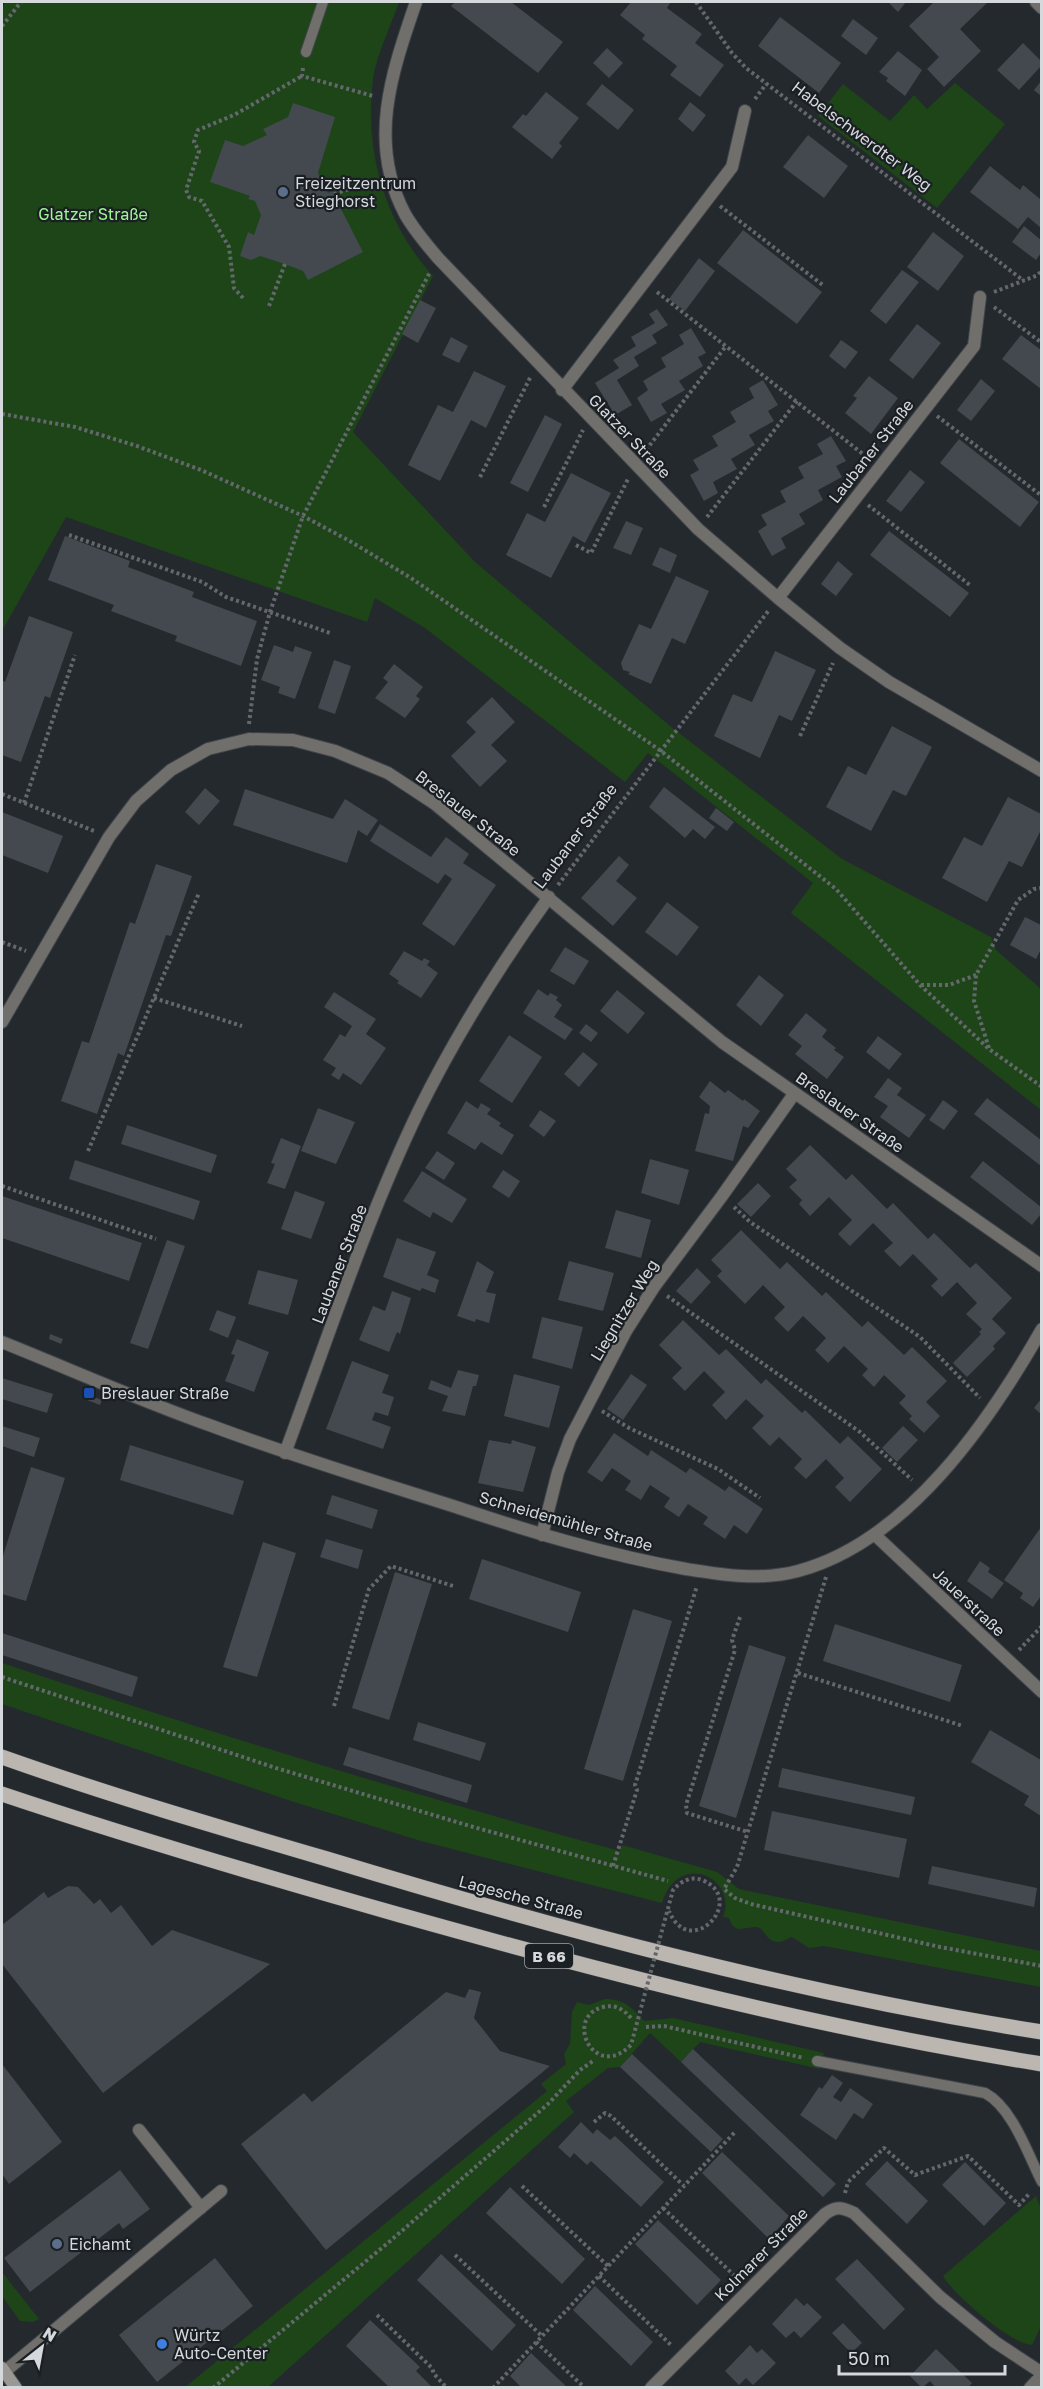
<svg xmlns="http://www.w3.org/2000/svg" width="1043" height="2389" viewBox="0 0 1043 2389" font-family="'Golos Text',sans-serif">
	<rect width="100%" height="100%" fill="#24292e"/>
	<path fill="#1d4518" d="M6,2H399C392,23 375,59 373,80C364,152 385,223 433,276L353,432L475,562L670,726L842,859L991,937L996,950L1041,989V1110L791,913L813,883L648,753L625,782L425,628L375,598L367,622L66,517L2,631V8Z
		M955,83L1005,124L937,208L818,116L843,84L890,121L914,95L927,109Z
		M2,1663C206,1731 412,1795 620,1851L622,1845L717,1872L739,1889L1041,1951V1987L824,1946L809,1948L792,1937C787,1938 784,1942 779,1942C765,1942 765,1927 756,1927C744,1927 734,1935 729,1918L723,1917C738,1877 678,1850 662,1903L421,1841L291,1801L2,1704Z
		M605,1999C624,1999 633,2008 644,2021L673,2018L824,2053L820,2069L700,2042L681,2062L650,2033L620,2067L608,2068L566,2101L574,2112L268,2387L184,2388L547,2091L541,2084L566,2064L564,2054L570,2044L572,2012L577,2002L589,2005Z
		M1036,2196L1042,2212L1041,2326L1032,2345C1011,2344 954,2295 943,2276Z
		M2,2272L39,2319L33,2322L20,2321L2,2296Z"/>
	<path fill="#43494e" d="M455,2H511L563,42L538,73L451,6Z
		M631,2H668L670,3L667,8L702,34L695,43L724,65L700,97L670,75L677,66L642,39L645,35L620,15Z
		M888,2H906L898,12Z
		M934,2H988L960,29L981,51L944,87L927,69L939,57L909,26Z
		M780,17L841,63L819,93L758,46Z
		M853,19L878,38L866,55L841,36Z
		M1023,43L1041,61V66L1019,90L997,70Z
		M607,48L623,63L609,78L593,63Z
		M898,51L922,70L905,96L886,81L888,78L879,72Z
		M1041,81V96L1034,90Z
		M602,84L634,110L618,130L586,104Z
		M546,92L579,118L559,143L562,146L552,159L512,127L523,114L526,116Z
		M690,102L706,115L693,132L678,119Z
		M293,103L335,117L318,173L328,193L332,191L339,200L337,201L363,252L308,280L303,271L285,264L260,256L251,260L240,256L248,232L254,235L261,215L255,201L248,199L250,196L210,182L225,140L243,146L267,135L263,129L288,117Z
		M808,135L848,166L824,198L783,167Z
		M990,166L1020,190L1023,185L1040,199L1041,197V228L1028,217L1018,229L970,192Z
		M1024,226L1041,240V253L1036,260L1012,242Z
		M743,230L822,292L797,324L717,263Z
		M933,232L964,256L938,291L907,267Z
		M699,258L715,271L685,311L669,299Z
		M902,270L919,282L886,324L870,311Z
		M420,300L436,308L418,343L402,334Z
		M657,309L668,325L652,335L657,343L634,357L639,366L617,380L632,405L615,415L595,383L619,368L613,360L636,346L631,337L655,323L649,314Z
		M917,324L941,343L913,379L889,360Z
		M691,328L706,353L698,357L703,366L679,381L685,390L661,404L667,413L651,422L637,398L648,390L643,381L666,367L661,358L684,344L679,335Z
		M1021,335L1041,350V389L1002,359Z
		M451,337L468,346L459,363L442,355Z
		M841,340L858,352L845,369L829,356Z
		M474,371L506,386L486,428L471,420L440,481L408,465L438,405L453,412Z
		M869,376L898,398L871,434L845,413L857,398L853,396Z
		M981,379L995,391L971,421L957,410Z
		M763,380L778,405L768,411L774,421L749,435L755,445L731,459L737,469L713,482L718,493L704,501L690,475L699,470L693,460L718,446L712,436L736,422L730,412L754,398L749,388Z
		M545,415L562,424L528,492L510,483Z
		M831,436L846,461L836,466L842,477L818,490L823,500L799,514L805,524L781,538L786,548L772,556L758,531L767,525L761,515L786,502L780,491L804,478L798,467L823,454L817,444Z
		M959,439L1039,502L1020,527L940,463Z
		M910,470L925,482L901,512L886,501Z
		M571,473L611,493L585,543L573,536L551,578L506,555L527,513L545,522Z
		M626,521L643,528L631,555L613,548Z
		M889,531L969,593L950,617L870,555Z
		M65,536L130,561L128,567L194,592L192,597L257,621L241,666L175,641L177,636L111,611L114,605L48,580Z
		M660,547L677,555L670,573L652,565Z
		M838,561L853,574L836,596L821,584Z
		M676,576L709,591L685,644L672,638L651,684L628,674L630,672L623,670L621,663L639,624L651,629Z
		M29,616L73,632L50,698L45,696L21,762L2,755V680L5,682Z
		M274,645L293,652L295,646L312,652L295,699L278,693L280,687L261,680Z
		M775,651L816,670L792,721L779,715L760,758L714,736L733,694L752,702Z
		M334,660L351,666L335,714L318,708Z
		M394,664L423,687L416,696L420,699L405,718L375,698L388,682L383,678Z
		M492,697L515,722L491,745L507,761L480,787L451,756L476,732L466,722Z
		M892,726L932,747L906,796L893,790L871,831L826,807L848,766L866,775Z
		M664,787L715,827L705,839L693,829L685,838L649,807Z
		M205,788L220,801L199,825L185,812Z
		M245,789L333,819L345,799L378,820L367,836L358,830L347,863L233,825Z
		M1008,797L1041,814V830L1022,867L1009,861L987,902L942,878L964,837L982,846Z
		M716,808L734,822L727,831L709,818Z
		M2,812L63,836L48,873L2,855Z
		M380,824L431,857L446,837L469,854L463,863L496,885L454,946L422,924L452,879L445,874L438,884L370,841Z
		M619,856L629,865L616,881L637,898L613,926L581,898Z
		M156,864L192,876L171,936L166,935L124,1056L118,1053L97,1114L61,1101L82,1041L89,1043L130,922L135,924Z
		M667,902L699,927L677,956L645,932Z
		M1025,917L1041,925V949L1036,959L1010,945Z
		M565,947L589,961L574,985L550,971Z
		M404,951L422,961L424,958L430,961L427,965L438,973L421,998L397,983L399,981L389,974Z
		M759,975L784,995L761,1026L736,1005Z
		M538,989L548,996L550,993L558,997L556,1000L562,1005L554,1017L573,1029L565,1040L523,1013Z
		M617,990L645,1013L628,1034L600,1011Z
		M334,992L376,1019L366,1034L386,1048L361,1085L343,1073L339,1080L331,1075L336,1068L323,1060L340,1034L345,1037L352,1026L324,1007Z
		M806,1013L827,1030L822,1037L836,1048L834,1050L844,1057L827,1079L795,1054L802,1046L788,1035Z
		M586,1024L598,1033L591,1042L579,1033Z
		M509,1035L542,1057L512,1103L479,1081Z
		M878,1036L902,1054L889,1070L866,1052Z
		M583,1052L598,1064L579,1087L564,1074Z
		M888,1078L902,1088L897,1095L926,1115L909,1138L880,1117L888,1106L874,1097Z
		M710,1081L725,1093L728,1090L743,1101L744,1099L760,1111L748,1128L743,1126L733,1161L695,1151L705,1113L709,1114L710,1106L699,1097Z
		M987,1098L1041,1140V1166L974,1114Z
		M943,1100L958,1111L944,1130L929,1120Z
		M466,1101L478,1109L481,1103L491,1109L487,1114L501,1123L499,1126L514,1135L502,1155L481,1142L475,1150L447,1133Z
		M318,1108L355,1122L336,1164L301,1151Z
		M540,1110L556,1121L544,1137L529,1126Z
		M127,1125L217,1155L211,1173L121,1144Z
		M281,1138L301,1146L285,1189L267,1183L275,1164L271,1163Z
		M810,1145L846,1180L852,1174L887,1209L893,1203L928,1239L934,1233L970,1268L976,1263L1012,1298L992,1319L1006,1333L993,1346L995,1349L967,1377L953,1363L981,1334L979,1332L982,1329L966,1314L977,1303L957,1282L942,1297L931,1286L938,1279L913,1254L900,1267L884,1251L893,1243L873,1223L850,1246L838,1234L852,1220L829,1197L810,1216L799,1204L802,1200L789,1187L797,1180L786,1169Z
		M437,1151L455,1163L444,1180L425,1168Z
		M650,1159L689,1170L679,1205L641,1193Z
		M75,1160L200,1201L194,1220L69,1179Z
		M983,1161L1041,1207V1214L1032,1225L970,1177Z
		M503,1170L520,1181L509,1198L492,1187Z
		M422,1171L467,1199L452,1223L433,1212L430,1218L403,1201Z
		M758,1183L771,1196L751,1217L737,1204Z
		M295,1191L325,1202L311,1239L281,1229Z
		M2,1196L142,1243L129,1281L2,1238Z
		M616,1210L651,1220L641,1258L605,1248Z
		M741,1230L780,1269L787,1262L822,1296L826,1292L862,1327L868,1321L904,1355L912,1347L947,1381L926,1402L940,1416L924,1433L909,1419L912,1416L899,1403L906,1396L884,1375L874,1387L862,1375L868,1369L844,1346L828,1363L815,1350L826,1338L803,1316L788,1332L774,1318L785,1307L763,1285L745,1304L717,1276L722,1271L711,1260Z
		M397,1238L436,1252L427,1275L439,1280L435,1293L422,1288L420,1291L383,1277Z
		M167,1240L185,1246L148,1349L130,1343Z
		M477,1261L494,1272L486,1292L496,1294L489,1323L476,1319L475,1322L457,1316Z
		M569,1261L614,1273L603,1311L558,1300Z
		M697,1268L711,1282L691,1304L676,1291Z
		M258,1270L298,1280L288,1315L248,1304Z
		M392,1291L411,1298L400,1334L397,1332L389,1352L359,1340L373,1306L385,1311Z
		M217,1310L236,1317L228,1338L209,1330Z
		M542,1317L583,1327L572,1369L532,1358Z
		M683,1320L719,1355L726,1349L761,1384L766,1379L802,1413L805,1410L840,1444L848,1436L882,1469L850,1502L835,1487L844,1478L826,1459L806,1479L794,1468L802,1459L779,1437L770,1446L752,1428L764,1416L746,1399L726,1420L712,1405L725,1392L704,1371L685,1391L672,1378L682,1368L659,1345Z
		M50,1334L63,1339L61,1344L49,1339Z
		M237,1339L269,1352L254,1392L225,1381L235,1355L231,1354Z
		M352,1361L389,1375L382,1393L394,1397L388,1416L375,1412L372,1420L391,1427L383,1449L326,1429Z
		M458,1370L479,1375L476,1386H473L465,1416L442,1411L448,1396L428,1389L431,1380L451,1388Z
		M514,1374L560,1386L549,1428L504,1416Z
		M631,1374L647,1385L623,1420L607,1409Z
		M2,1378L53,1394L47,1413L2,1399Z
		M89,1395L102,1400L100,1405L87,1400Z
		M1041,1399V1414L1034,1408Z
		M2,1426L40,1438L34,1457L2,1446Z
		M903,1426L918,1440L897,1462L882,1448Z
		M614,1433L648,1456L651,1450L686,1473L690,1468L725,1491L729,1486L763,1509L747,1534L734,1525L725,1539L703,1524L708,1517L688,1504L679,1517L664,1507L670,1498L650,1485L641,1500L625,1490L631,1481L612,1468L602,1482L587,1472Z
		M489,1440L511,1444L512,1440L536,1447L523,1492L478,1483Z
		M130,1445L244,1481L233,1515L120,1480Z
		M31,1467L65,1478L26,1601L2,1594V1559Z
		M332,1495L378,1510L372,1529L326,1514Z
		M1041,1527V1596L1033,1607L1020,1598L1023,1593L1004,1580Z
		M326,1539L363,1550L358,1569L320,1557Z
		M263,1542L296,1553L257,1677L223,1667Z
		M482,1559L581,1592L568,1632L469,1599Z
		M980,1561L990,1568L988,1572L1004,1583L992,1599L967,1581Z
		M395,1572L432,1584L389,1720L352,1708Z
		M633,1609L672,1621L623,1781L584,1769Z
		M835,1624L962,1665L950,1702L823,1661Z
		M2,1633L138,1677L132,1697L2,1655Z
		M749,1645L786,1657L736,1818L699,1806Z
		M418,1722L486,1743L480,1761L413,1740Z
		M990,1730L1041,1760V1816L1024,1805L1029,1796L971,1762Z
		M349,1747L472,1785L467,1803L343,1765Z
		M782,1768L915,1797L911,1815L778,1787Z
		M772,1811L907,1839L899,1878L764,1850Z
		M932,1866L1037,1888L1034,1907L928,1884Z
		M68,1886L78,1887L94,1904L100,1899L111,1913L121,1905L152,1946L172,1930L270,1964L103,2093L2,1964V1925L44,1892L48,1898Z
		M469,1989L481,1992L474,2018L500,2051L550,2066L326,2250L241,2144L304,2093L312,2102L446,1992L465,1998Z
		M693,2049L836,2184L823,2197L681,2062Z
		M632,2054L723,2139L711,2152L620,2067Z
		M2,2064L62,2142L9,2184L2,2174Z
		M832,2075L843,2083L833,2097L841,2102L850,2088L873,2104L863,2119L854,2113L836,2140L800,2115L819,2087L822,2089Z
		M581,2122L593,2134L597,2129L610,2140L615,2136L664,2182L641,2207L591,2161L587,2165L574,2153L570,2158L558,2147Z
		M722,2152L789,2216L769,2239L702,2173Z
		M887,2161L928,2201L907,2224L865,2184Z
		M965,2162L1006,2203L984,2226L942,2185Z
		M120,2170L150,2209L123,2229L119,2223L30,2292L4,2258Z
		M510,2187L585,2259L562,2284L486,2213Z
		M658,2220L721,2280L697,2305L635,2244Z
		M441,2254L516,2325L492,2351L417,2280Z
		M215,2258L253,2306L157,2382L119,2335Z
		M857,2259L905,2309L884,2330L835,2279Z
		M595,2286L653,2342L631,2366L573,2310Z
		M796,2298L804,2306L807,2303L822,2317L801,2338L794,2331L786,2338L772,2324Z
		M370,2320L420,2367L416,2371L433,2388H390L346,2346Z
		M843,2323L862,2343L851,2353L832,2333Z
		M750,2345L757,2353L762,2349L776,2363L753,2385L746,2378L739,2385L725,2371Z
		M936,2349L972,2383L968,2388H936L930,2381L922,2388L910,2376Z
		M531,2353L551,2372L568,2388H522L510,2376Z"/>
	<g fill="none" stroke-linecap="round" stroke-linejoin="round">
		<defs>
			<path id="service" d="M306,52L323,2
				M817,2061L985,2093C1013,2108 1028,2155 1042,2182"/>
			<path id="minor" d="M416,2C392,72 367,142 405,214C414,230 426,244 438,258L698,529L778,598L840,648L889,682L1042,771
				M1036,2L1042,8
				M562,390L732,167L745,111
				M778,598L974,346L980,297
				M2,1022L109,837L136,801L171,770L208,749L249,739L293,740L335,751L388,773L435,804L722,1042L1042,1266
				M2,1342C72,1370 141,1401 212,1426C292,1456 374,1481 456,1507C531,1532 607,1555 686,1569C724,1575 760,1581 798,1571C907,1542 989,1422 1042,1329
				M285,1453C328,1338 366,1220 419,1110C456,1035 500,965 549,897
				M542,1535L558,1472L570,1439L626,1331L654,1287L722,1196L794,1094
				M875,1535L1042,1692
				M139,2130L201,2208
				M2,2374L221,2191
				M651,2388L825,2214C836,2206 841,2207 854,2213L940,2297L995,2342L1042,2373
				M1030,2388L1042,2375"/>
			<path id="secondary" d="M2,2368L16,2388"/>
			<path id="primary" d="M2,1757C109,1795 218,1827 327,1859C561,1930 799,1994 1042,2032
				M2,1794C133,1838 266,1877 400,1915C613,1975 823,2029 1042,2064"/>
		</defs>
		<use href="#service" stroke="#40454a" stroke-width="12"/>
		<use href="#minor" stroke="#40454a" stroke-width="14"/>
		<use href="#secondary" stroke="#40454a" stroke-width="14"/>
		<use href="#primary" stroke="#40454a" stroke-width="16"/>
		<path stroke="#64686d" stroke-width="4" stroke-dasharray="3 3" stroke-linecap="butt" d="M696,2L732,53L746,68L1024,281
			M2,26L21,2
			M303,68L302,76L373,96
			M755,99L766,84
			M334,194L376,180
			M720,206L824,286
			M657,292L868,458
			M994,292L1038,275L1042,270
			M243,298L234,288L229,247L202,201L189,197L186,190L199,151L194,142L198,130L234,115L302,76
			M269,306L285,264
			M994,307L1042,343
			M2,414L75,427L137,446L201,470L303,516L348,540L411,578L661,751L836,889L920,985L989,1049L1042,1087
			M937,416L1042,496
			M646,450L726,346
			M480,477L531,376
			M868,505L971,586
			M544,507L583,430
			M707,517L797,401
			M69,535L202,582L226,597L330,633
			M576,545L591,553L628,479
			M249,724L257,659L270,612L303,516L430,272
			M800,736L833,663
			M2,794L94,831
			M24,803L75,655
			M558,885L769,610
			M2,942L26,951
			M921,985H949L976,975
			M154,998L242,1026
			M989,1048L974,1001L976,975L1018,900L1034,889L1042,888
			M88,1151L199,893
			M2,1186L156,1239
			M734,1207L750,1222L920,1337L980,1398
			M667,1296L860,1432L912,1480
			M602,1411L629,1428L718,1469L760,1498
			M826,1577L737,1867L724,1889L735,1898L751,1904L940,1947L1042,1966
			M740,1617L732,1640L735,1650L686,1805L687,1813L748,1832
			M1019,1650L1042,1626
			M798,1673L963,1726
			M2,1677L276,1768L470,1826L668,1881
			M334,1706L369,1589L391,1566L453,1586
			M613,1866L637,1790L635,1785L697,1586
			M646,2027L664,2026L804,2058
			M594,2122L605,2113L611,2116L684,2186
			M522,2186L608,2266
			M845,2193L848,2182L884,2148L915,2175L968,2156L1019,2205L1030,2193
			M663,2208L737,2278
			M455,2255L542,2336
			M599,2276L672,2346
			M377,2315L432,2368L434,2374L447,2388
			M536,2342L585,2388
			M213,2388L389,2242L548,2104L580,2070L593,2061
			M493,2388L736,2131"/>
		<use href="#service" stroke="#716f6c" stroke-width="10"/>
		<use href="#minor" stroke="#716f6c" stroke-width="12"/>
		<use href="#secondary" stroke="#9b9793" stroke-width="12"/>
		<use href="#primary" stroke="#bbb6b0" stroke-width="15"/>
		<path stroke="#64686d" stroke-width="4" stroke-dasharray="3 3" stroke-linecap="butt" d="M631,2018C623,2009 615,2004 603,2007C563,2017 594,2082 631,2045L673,1890C681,1881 691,1876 702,1880C749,1899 690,1962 669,1911"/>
	</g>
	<g fill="#5c6f8a" stroke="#1a1f24" stroke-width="2">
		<circle cx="283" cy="192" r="6"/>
		<circle cx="57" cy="2244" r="6"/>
	</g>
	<rect fill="#1a4fb4" stroke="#1a1f24" stroke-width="2" x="83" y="1387" width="12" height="12" rx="3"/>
	<circle fill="#3f7fe0" stroke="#1a1f24" stroke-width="2" cx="162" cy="2344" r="6"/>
	<g text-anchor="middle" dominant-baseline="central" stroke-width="4.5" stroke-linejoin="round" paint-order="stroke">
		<rect fill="#1a1f24" stroke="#9ea1a5" stroke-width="1.5" x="525" y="1944" width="48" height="24" rx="4.5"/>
		<g font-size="15" font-weight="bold" fill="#d6d9dc">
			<text x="549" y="1956">B 66</text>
		</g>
		<g font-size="16" fill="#d6d9dc" stroke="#1a1f24">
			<text transform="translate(862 136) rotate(37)">Habelschwerdter Weg</text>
			<text transform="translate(630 436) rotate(46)">Glatzer Straße</text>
			<text transform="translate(871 451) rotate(-52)">Laubaner Straße</text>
			<text transform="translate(468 813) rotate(38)">Breslauer Straße</text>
			<text transform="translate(575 836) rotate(-53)">Laubaner Straße</text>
			<text transform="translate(850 1112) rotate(35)">Breslauer Straße</text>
			<text transform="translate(339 1264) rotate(-69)">Laubaner Straße</text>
			<text transform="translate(624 1310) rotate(-59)">Liegnitzer Weg</text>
			<text transform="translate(566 1521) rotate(16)">Schneidemühler Straße</text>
			<text transform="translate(969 1602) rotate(43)">Jauerstraße</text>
			<text transform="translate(521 1897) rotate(15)">Lagesche Straße</text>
			<text transform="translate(761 2254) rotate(-45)">Kolmarer Straße</text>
		</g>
		<g font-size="16" fill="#d6d9dc" stroke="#1a1f24" text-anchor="start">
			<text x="295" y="183">Freizeitzentrum<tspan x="295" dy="18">Stieghorst</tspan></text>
			<text x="101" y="1393">Breslauer Straße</text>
			<text x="69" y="2244">Eichamt</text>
			<text x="174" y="2335">Würtz<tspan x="174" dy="18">Auto-Center</tspan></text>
		</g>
		<g font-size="16" fill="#a0f594" stroke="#1a1f24">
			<text x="93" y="214">Glatzer Straße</text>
		</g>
	</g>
	<rect width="1043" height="2389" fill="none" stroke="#d6d9dc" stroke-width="6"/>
	<g transform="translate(42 2347) rotate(31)" stroke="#1a1f24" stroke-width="4.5" paint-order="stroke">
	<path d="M0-4.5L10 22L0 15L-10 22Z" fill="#d6d9dc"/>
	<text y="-9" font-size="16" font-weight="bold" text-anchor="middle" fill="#d6d9dc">N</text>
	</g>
	<path d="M839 2365v9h166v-9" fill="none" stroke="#d6d9dc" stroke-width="3"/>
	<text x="848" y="2365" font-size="18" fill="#d6d9dc" stroke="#1a1f24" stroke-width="4.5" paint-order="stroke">50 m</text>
</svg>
